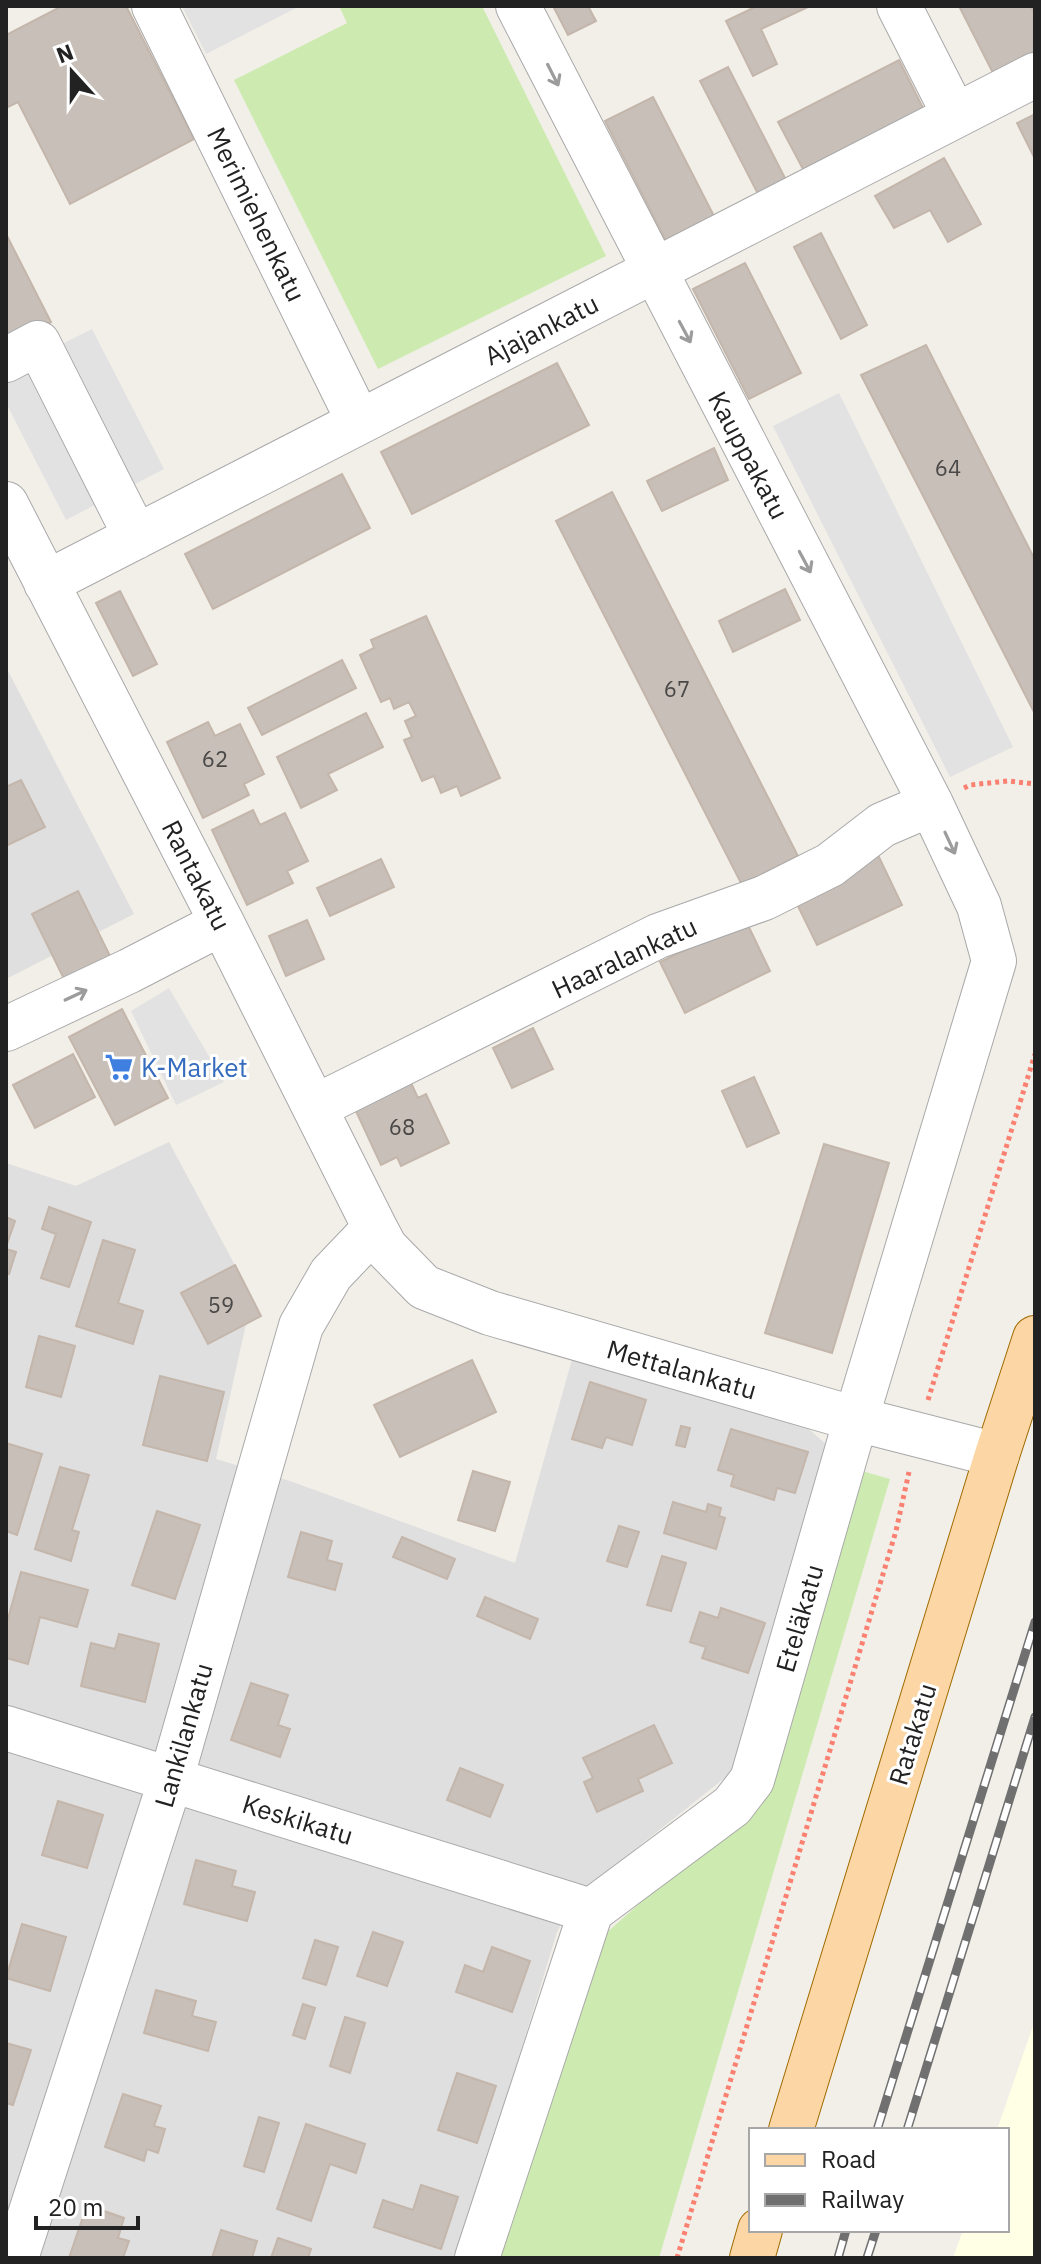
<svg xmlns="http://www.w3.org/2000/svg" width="1041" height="2264" viewBox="0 0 1041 2264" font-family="'IBM Plex Sans',sans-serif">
	<rect width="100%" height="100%" fill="#f2efe9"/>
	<path fill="#e0dfdf" d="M6,667L134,914L6,979Z
		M169,1142L252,1297L216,1459L290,1481L515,1563L574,1352L795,1417L827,1445L736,1769L575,1897L557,1932L458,2258H6V1163L76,1186Z"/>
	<path fill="#ffffe5" d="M1035,2020V2258H953L963,2230H1007V2130H997Z"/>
	<path fill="#cdebb0" d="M339,6H482L606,256L378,369L234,80L347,23Z
		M862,1471L890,1479L659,2258H491L584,1953L745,1809Z"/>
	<path fill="#e2e2e2" d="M182,6H300L206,54Z
		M92,329L164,469L66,520L6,403V372Z
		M839,393L1013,747L950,777L773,426Z
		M169,988L224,1082L176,1105L131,1011Z"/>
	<path fill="#c7bfb8" stroke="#c4b6ab" stroke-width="2" d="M62,6H126L194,139L70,204L18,102L6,108V35Z
		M553,6H588L596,21L568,35Z
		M757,6H810L761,29L777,64L753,76L726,21Z
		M959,6H1031L1035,15V54L994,75Z
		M899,60L924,110L804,171L778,122Z
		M728,67L786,180L758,194L700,81Z
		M653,97L714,216L666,241L605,121Z
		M1035,114V159L1017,123Z
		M944,158L981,224L948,242L930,210L894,228L875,196Z
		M821,233L867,325L841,339L794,247Z
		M6,234L51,322L6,345Z
		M745,263L801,373L749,399L693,289Z
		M926,345L1035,560V714L861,375Z
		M557,363L589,425L412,514L381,452Z
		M714,448L728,480L662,511L647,481Z
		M342,474L370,528L213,609L185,554Z
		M612,492L798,856L742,885L556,521Z
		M785,589L800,620L733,652L719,621Z
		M120,591L157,664L133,676L96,603Z
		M426,616L500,778L461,796L457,786L441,793L434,776L422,781L404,740L412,737L405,721L416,716L409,702L394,709L390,698L381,702L360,655L374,648L371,640Z
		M342,660L356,688L262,735L248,708Z
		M366,713L383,747L328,774L337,790L301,808L277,757Z
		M208,722L215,736L240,724L264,774L244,784L249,795L203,818L167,742Z
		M21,780L45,827L6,846V787Z
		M253,810L260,825L285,813L308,861L287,871L293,883L247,905L212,830Z
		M877,853L902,905L817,945L792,894Z
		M381,859L394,887L330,916L317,888Z
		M78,891L110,956L64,979L32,914Z
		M307,920L324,959L286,976L269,936Z
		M746,921L770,971L685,1013L660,962Z
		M122,1009L168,1098L115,1125L69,1037Z
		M533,1028L553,1069L512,1088L493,1048Z
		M73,1054L95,1097L35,1128L13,1085Z
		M754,1077L779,1133L747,1147L722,1091Z
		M411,1083L418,1098L426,1094L449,1143L401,1166L397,1157L381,1165L355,1109Z
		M824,1144L889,1163L832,1353L765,1333Z
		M49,1207L91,1222L69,1287L41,1278L56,1234L42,1229Z
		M6,1217L15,1221L6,1247Z
		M103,1240L135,1250L118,1303L143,1311L133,1344L76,1326Z
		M6,1249L16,1252L9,1274L6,1273Z
		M235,1265L261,1316L208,1344L181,1293Z
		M39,1336L75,1346L61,1397L26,1387Z
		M472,1360L496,1412L400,1457L374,1405Z
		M160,1376L224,1392L207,1461L143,1445Z
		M590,1382L646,1400L632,1445L606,1437L602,1448L572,1439Z
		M681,1426L690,1428L685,1447L676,1445Z
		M731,1429L808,1452L795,1493L777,1488L774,1500L731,1486L734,1475L718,1470Z
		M6,1443L42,1454L17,1535L6,1531Z
		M60,1467L89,1475L72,1530L79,1532L71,1561L35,1549Z
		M473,1471L510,1482L495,1531L458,1520Z
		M673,1502L706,1512L708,1504L721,1508L719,1516L725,1518L716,1549L664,1533Z
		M157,1511L200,1525L175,1599L132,1585Z
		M619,1526L639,1532L627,1567L607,1561Z
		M301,1532L332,1541L327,1560L342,1564L335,1590L288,1577Z
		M402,1537L455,1559L447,1579L393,1557Z
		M662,1556L686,1563L671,1611L647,1605Z
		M21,1572L88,1590L77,1627L40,1617L28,1664L6,1658V1626Z
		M485,1597L538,1619L530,1639L477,1616Z
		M721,1608L765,1623L748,1673L702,1658L706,1647L690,1642L700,1612L718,1618Z
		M119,1634L159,1644L145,1702L81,1686L91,1643L115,1649Z
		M251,1683L288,1695L278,1725L290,1729L280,1757L231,1740Z
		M654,1725L672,1763L638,1779L643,1791L597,1812L584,1782L593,1778L583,1758Z
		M460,1768L503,1785L490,1817L447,1800Z
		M58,1801L103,1815L87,1868L42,1855Z
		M196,1860L236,1871L232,1886L255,1892L247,1921L184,1904Z
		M22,1924L66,1937L50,1991L6,1978Z
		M373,1932L403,1942L387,1986L357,1976Z
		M315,1940L338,1947L326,1985L303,1978Z
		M492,1947L530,1961L512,2012L456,1992L465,1965L483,1972Z
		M156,1990L196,2001L192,2016L216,2022L208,2051L144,2033Z
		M303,2004L315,2008L305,2039L293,2035Z
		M345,2017L365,2023L350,2073L330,2066Z
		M6,2043L31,2050L13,2105L6,2103Z
		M457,2073L496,2086L477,2143L438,2130Z
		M123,2094L161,2106L154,2126L165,2129L158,2153L147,2149L144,2161L105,2147Z
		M259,2117L279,2123L264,2172L244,2166Z
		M306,2124L365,2144L356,2173L330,2164L311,2221L277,2209Z
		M421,2185L458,2197L441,2249L374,2227L383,2200L413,2210Z
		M87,2205L124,2218L118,2238L129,2241L123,2258H69Z
		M221,2230L257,2241L252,2258H212Z
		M278,2238L311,2249L308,2258H271Z"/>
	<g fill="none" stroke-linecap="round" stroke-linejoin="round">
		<defs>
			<path id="minor" d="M154,6L359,422
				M899,6L955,116
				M6,360L38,343L136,537
				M6,504L222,923L375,1228L385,1247L424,1287L490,1313L856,1419L997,1455
				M46,583L1035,75
				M6,1029L129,971L222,923
				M315,1107L658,936L764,898L830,865L882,825L931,804
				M6,1728L591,1911
				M16,2258L171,1779L301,1326L331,1274L375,1228
				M477,2258L591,1911L732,1806L752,1780L856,1419L994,961L979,906L931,804L518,6"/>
			<path id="major" d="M791,2130L997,1455L1035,1338
				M752,2258L760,2230"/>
		</defs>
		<use href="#minor" stroke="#a9a9a9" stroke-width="46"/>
		<use href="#major" stroke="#a06b00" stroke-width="46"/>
		<path stroke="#fa8072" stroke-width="5" stroke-dasharray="4 4" stroke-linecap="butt" d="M964,788L970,785L1008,781L1035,784
			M928,1400L1035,1054
			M677,2258L896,1531L909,1472"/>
		<use href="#minor" stroke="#fff" stroke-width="44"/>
		<use href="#major" stroke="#fcd6a4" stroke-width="44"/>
		<defs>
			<path id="rail" d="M877,2130L1035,1622
				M907,2130L1035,1717
				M838,2258L846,2230
				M867,2258L876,2230"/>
		</defs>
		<use href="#rail" stroke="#707070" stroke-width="9"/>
		<use href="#rail" stroke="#fff" stroke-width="6" stroke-dasharray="18" stroke-linecap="butt"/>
	</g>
	<defs><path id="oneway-shaft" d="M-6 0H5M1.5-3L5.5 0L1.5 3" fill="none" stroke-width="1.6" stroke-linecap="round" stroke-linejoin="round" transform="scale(2)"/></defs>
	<g stroke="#9c9c9c">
		<use href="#oneway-shaft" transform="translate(553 75) rotate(63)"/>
		<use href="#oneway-shaft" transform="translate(685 332) rotate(62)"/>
		<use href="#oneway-shaft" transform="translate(805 562) rotate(62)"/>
		<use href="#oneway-shaft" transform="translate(950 843) rotate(65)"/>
		<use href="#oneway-shaft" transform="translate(76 995) rotate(-25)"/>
	</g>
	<defs>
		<symbol id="supermarket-bare" viewBox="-9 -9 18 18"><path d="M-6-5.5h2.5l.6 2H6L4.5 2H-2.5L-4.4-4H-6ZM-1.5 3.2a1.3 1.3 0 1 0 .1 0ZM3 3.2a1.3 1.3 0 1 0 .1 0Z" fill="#3f7fe0" stroke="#fff" stroke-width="2.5" paint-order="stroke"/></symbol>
	</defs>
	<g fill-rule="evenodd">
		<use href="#supermarket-bare" x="99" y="1047" width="40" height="40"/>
	</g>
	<g text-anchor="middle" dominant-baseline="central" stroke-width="6" stroke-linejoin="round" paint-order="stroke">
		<g font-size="22" fill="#4b4948">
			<text x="948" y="467">64</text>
			<text x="677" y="688">67</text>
			<text x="215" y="758">62</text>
			<text x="402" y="1126">68</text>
			<text x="221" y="1304">59</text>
		</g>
		<g font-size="26" fill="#222" stroke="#fff">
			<text transform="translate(257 214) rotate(64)">Merimiehenkatu</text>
			<text transform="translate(541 329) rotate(-27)">Ajajankatu</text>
			<text transform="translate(749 455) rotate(62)">Kauppakatu</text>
			<text transform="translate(197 875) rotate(63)">Rantakatu</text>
			<text transform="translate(624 957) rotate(-25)">Haaralankatu</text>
			<text transform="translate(682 1369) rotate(16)">Mettalankatu</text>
			<text transform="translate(799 1618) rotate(-74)">Eteläkatu</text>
			<text transform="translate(912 1734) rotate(-73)">Ratakatu</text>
			<text transform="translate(183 1735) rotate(-74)">Lankilankatu</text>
			<text transform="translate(298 1819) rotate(17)">Keskikatu</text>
		</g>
		<g font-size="26" fill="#366cbe" stroke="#fff" text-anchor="start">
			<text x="141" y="1067">K-Market</text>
		</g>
	</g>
	<rect width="1041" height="2264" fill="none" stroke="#222222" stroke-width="16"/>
	<rect x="749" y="2128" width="260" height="104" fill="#ffffff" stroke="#a7a7a7" stroke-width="2"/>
	<rect x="765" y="2154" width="40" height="12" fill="#fcd6a4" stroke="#a7a7a7" stroke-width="2"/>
	<text x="821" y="2168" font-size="24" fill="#222222">Road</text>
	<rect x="765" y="2194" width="40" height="12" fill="#707070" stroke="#a7a7a7" stroke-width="2"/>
	<text x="821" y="2208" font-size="24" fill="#222222">Railway</text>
	<g transform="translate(72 72) rotate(339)" stroke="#ffffff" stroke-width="6" paint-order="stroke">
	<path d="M0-6L14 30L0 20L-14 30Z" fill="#222222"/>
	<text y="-12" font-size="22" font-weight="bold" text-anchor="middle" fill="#222222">N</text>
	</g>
	<path d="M36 2216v12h102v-12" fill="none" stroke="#222222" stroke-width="4"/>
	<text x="48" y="2216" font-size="24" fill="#222222" stroke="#ffffff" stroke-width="6" paint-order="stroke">20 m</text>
</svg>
